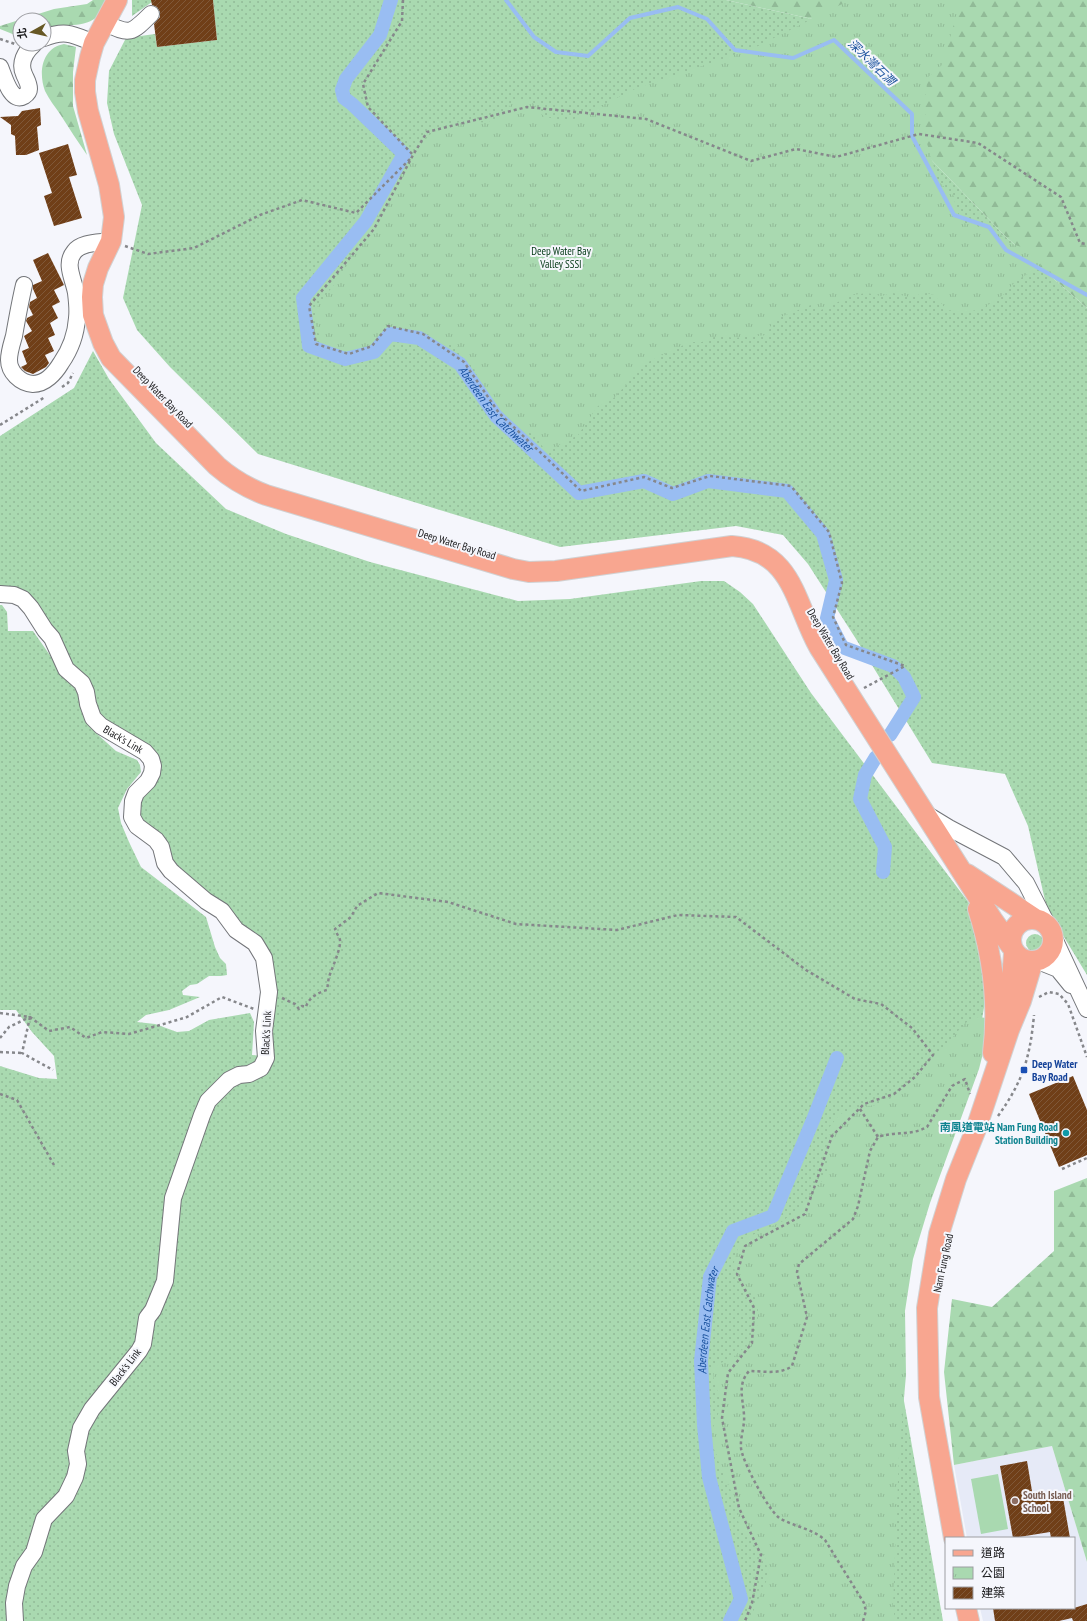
<svg xmlns="http://www.w3.org/2000/svg" width="1087" height="1621" viewBox="0 0 1087 1621" font-family="'PT Sans Narrow','Noto Sans TC',sans-serif">
	<defs>
		<pattern id="grass-dots" width="8" height="8" patternUnits="userSpaceOnUse"><rect width="8" height="8" fill="#a9d9b0"/><path d="M2 2h.1M6 6h.1" fill="none" stroke="#91ba97" stroke-width="1.8" stroke-linecap="round"/></pattern>
		<pattern id="forest-firs" width="22" height="20" patternUnits="userSpaceOnUse"><rect width="22" height="20" fill="#a9d9b0"/><path d="M5 1l3.5 6h-7zM16 11l3.5 6h-7z" fill="#91ba97"/></pattern>
		<pattern id="park-tufts" width="24" height="20" patternUnits="userSpaceOnUse"><rect width="24" height="20" fill="#a9d9b0"/><path d="M3 7l-1-3M5 7V3M7 7l1-3M15 17l-1-3M17 17v-4M19 17l1-3" fill="none" stroke="#91ba97"/></pattern>
		<pattern id="building-hatch" width="6" height="6" patternUnits="userSpaceOnUse"><rect width="6" height="6" fill="#703f18"/><path d="M-1 1l2-2M0 6l6-6M5 7l2-2" fill="none" stroke="#7f5839"/></pattern>
	</defs>
	<rect width="100%" height="100%" fill="#f5f6fc"/>
	<path fill="#e6eaf7" d="M1052,1446L1087,1562V1621H983L980,1608H1074V1538H967L954,1465Z"/>
	<path fill="url(#grass-dots)" d="M132,0H151L152,2L132,16Z
		M213,0H726L853,28L914,142L1006,237L1087,308V975L1047,909L1028,826L1005,774L932,763L856,639L808,564L783,535L736,526L560,547L258,454L170,367L137,330L123,298L142,205L114,134L107,103L109,71L126,38L155,34L157,47L217,40Z
		M93,351L109,379L156,443L226,509L286,534L370,562L518,601L570,599L701,581H724L740,592L753,604L811,693L969,903L988,984L974,1066L932,1172L893,1339L943,1621H0V1066L39,1078L57,1079L54,1056L32,1032L16,1010H0V605H2L7,612L8,631H33L61,671L72,681L81,698L82,708L96,733L116,751L137,760L140,765L141,772L127,789L118,808L121,823L129,842L141,867L206,917L215,947L220,958L226,964L227,975L221,976H209L197,984L190,985L182,991L183,995L200,997L169,1010L146,1015L137,1022L155,1024L177,1032L189,1031L209,1020L250,1013L254,1022L252,1055L268,1056L265,955L172,869L135,816L155,765L102,724L54,636L0,590V436L74,388Z
		M1026 943a9 9 0 1 1 18 0a9 9 0 1 1-18 0Z"/>
	<path fill="url(#forest-firs)" d="M93,0H106C104,4 102,11 99,15C85,30 62,22 44,29V20H20V37L0,29V26L54,9L87,4Z
		M726,0H1087V308L1006,237L914,142L853,28Z
		M64,44L76,47L73,72V106L87,155C78,142 69,128 60,114C55,107 49,99 45,91C38,72 42,48 64,44Z
		M1087,1178V1562L1052,1446L954,1465L944,1372L952,1299L992,1307L1054,1251V1191Z"/>
	<path fill="url(#park-tufts)" d="M850,0H961L942,65L926,79L927,90L924,103L926,116L924,133L938,181L954,196L956,210L964,223L977,226L987,231L998,232L1009,243L1030,250L1041,262L1040,267L1017,280L1003,295L982,309L966,312L947,310L934,295L926,293L909,297L893,293L881,296L867,293L853,295L821,310L811,305L773,320L767,335L733,338L725,336L714,337L702,342H690L650,361L640,369L615,397L598,406L578,435L546,452L535,435L512,426L500,411L480,399L474,367L457,346L432,341H383L349,354L332,349L320,338L314,319L318,305L344,272L356,242L376,218L383,204L396,167C407,170 422,140 432,133C440,129 458,122 467,120C477,118 479,126 493,120C495,118 499,117 501,116C511,108 510,95 527,100C535,102 540,112 544,117L570,121L637,88L752,49Z
		M979,1017L986,1018V1041L979,1069L930,1203L913,1259L905,1311L906,1375L899,1455L893,1605L895,1621H751L752,1614L768,1577L766,1560L758,1545L740,1528L738,1520L739,1507L725,1479L709,1436C715,1423 722,1411 719,1396C717,1387 712,1379 713,1368L719,1364L736,1355L752,1341L758,1323V1307L754,1295L735,1274L734,1262L739,1244L750,1236L783,1221L801,1206L826,1176L829,1161L827,1142V1130L840,1114L858,1107L877,1105L899,1094L921,1074L964,1024L973,1018Z"/>
	<path fill="#a9d9b0" d="M998,1474L1008,1529L981,1534L971,1479Z"/>
	<g fill="none" stroke-linecap="round" stroke-linejoin="round">
		<path stroke="#99bdf2" stroke-width="4" d="M506,0L534,37L556,52L588,56L630,18L678,7L707,19L735,50L793,58L834,40L912,114V136L954,215L989,227L1006,250L1087,295"/>
		<g stroke="#99bdf2" stroke-width="14">
			<path id="s1" d="M391,0L380,35L346,79L342,90L344,98L352,104L404,154L366,221L303,298L309,346L345,359L374,352L390,334L419,338L460,364L496,416L579,493L644,481L673,494L708,481L787,491L823,534L836,580L827,618L842,647L893,666L904,677L914,697L890,735"/>
			<path d="M876,757L865,775L860,799L885,847L883,872"/>
			<path id="s2" d="M730,1621L741,1599L709,1477L704,1425L701,1361L710,1277L733,1231L773,1216L813,1120L837,1058"/>
		</g>
	</g>
	<path fill="url(#building-hatch)" d="M151,0H213L217,40L157,47L154,24L160,17V12L157,7L152,5Z
		M40,108L41,125L37,127L39,150L26,155H16L15,136L11,134V125L0,117L18,116L22,111Z
		M68,144L77,175L69,177L82,218L54,226L44,196L52,193L39,153Z
		M48,253L64,285L54,290L60,302L52,306L58,318L50,323L55,335L48,338L54,351L45,355L49,363L46,367L33,374L25,371L21,367L27,364L22,351L29,348L24,336L32,331L26,321L27,318L33,315L29,307L30,302L37,298L33,289V285L42,281L33,260Z
		M1073,1076L1087,1110V1155L1059,1167L1029,1094Z
		M1027,1461L1033,1497L1062,1492L1070,1538H1051L1050,1532L1013,1538L1000,1466Z
		M1087,1604V1621H1073L1072,1618L1059,1621H995L993,1608H1074Z"/>
	<g fill="none" stroke-linecap="round" stroke-linejoin="round">
		<defs>
			<g id="minor">
				<path d="M105,23C130,35 131,34 151,14"/>
				<path d="M44,38C66,29 74,35 94,43"/>
				<path d="M0,67C4,76 11,104 24,96C27,94 29,92 29,89C29,83 26,79 24,74C19,63 25,52 34,44"/>
				<path d="M24,285C20,302 17,319 14,336C12,343 9,352 9,360C9,372 20,383 33,384C45,384 55,373 61,363C70,350 76,334 77,318C78,310 77,301 76,293C74,280 64,264 74,252C81,242 99,243 111,241"/>
				<path id="s3" d="M0,594L14,595L23,599L31,608L45,630L52,638L66,669L82,683L86,692L88,704L93,718L101,726L145,752L151,759L153,766L152,773L148,781L136,793L133,801L132,817L137,826L156,840L161,847L165,863L171,871L206,901L222,911L236,930L255,943L264,958L269,992L264,1031L266,1058L261,1068L249,1074L239,1075L229,1080L208,1101L202,1115L173,1198L165,1281L153,1310L147,1318L143,1344L139,1351L92,1409L81,1428L76,1451L78,1464L75,1477L66,1496L44,1519L34,1552L24,1566L17,1586L14,1603L15,1621"/>
				<path d="M926,814L949,828L1004,857L1026,883L1048,926"/>
				<path d="M1052,934L1087,1009"/>
				<path d="M1038,961L1058,969L1071,985"/>
			</g>
			<path id="major" d="M117,0L94,43L90,57L85,80V92L88,111L109,185L114,217L111,241L98,268L93,284L92,297L93,315L103,343L111,358L217,466C232,479 247,488 266,495L513,569L529,572L556,571L732,546C793,550 795,604 819,647L992,919L1011,946
				M967,874L1034,918
				M978,909C993,956 999,1004 993,1053
				M1011 940a21 21 0 1 1 42 0a21 21 0 1 1-42 0Z
				M1010,1008L1014,953
				M954,1538L929,1397L927,1308L939,1234L956,1179L976,1129L1009,1030L1021,1001L1033,961
				M966,1608L969,1621"/>
		</defs>
		<use href="#minor" stroke="#737579" stroke-width="18"/>
		<use href="#major" stroke="#d1d1d2" stroke-width="22"/>
		<path stroke="#86878b" stroke-width="2.5" stroke-dasharray="3 3" stroke-linecap="butt" d="M403,0L402,21L363,84L368,107L413,155
			M0,39L15,44
			M125,246L148,254L194,248L260,215L302,200L356,213L410,159
			M62,387L68,383L73,373
			M0,425L45,397
			M864,688L905,666L846,645L833,617L842,583L829,532L791,486L710,476L672,488L644,477L581,491L499,413L464,362L423,334L388,326L372,346L349,354L316,344L309,306L374,229L413,155L427,132L527,107L646,119L751,161L796,149L836,157L919,134L978,143L1061,197L1080,243L1087,244
			M1039,997L1049,992L1059,994L1068,1004L1087,1057
			M282,998L295,1004L299,1009L302,1006L306,1007C308,998 319,992 327,990C328,985 328,981 329,977C332,968 341,949 340,940C339,936 336,933 335,929L351,917L357,906L378,893L448,902L516,924L617,930L678,915L736,917L806,970L855,999L881,1004L912,1028L933,1055L915,1077L894,1094L864,1104L832,1136L805,1214L745,1246L737,1274L754,1308L752,1343L728,1373L722,1418L739,1508L761,1555L752,1603L745,1621
			M0,1013L30,1017L49,1031L70,1027L86,1038L102,1032L129,1034L167,1023L187,1017L222,997L254,1009
			M30,1017L22,1053L53,1070
			M0,1038L9,1027L30,1017
			M0,1052L22,1053
			M0,1094L17,1100L54,1165
			M860,1109L878,1137
			M998,1116C1023,1081 1030,1058 1034,1015
			M1062,1169L1087,1158
			M863,1621L866,1611L864,1603L825,1540C813,1529 796,1527 781,1519C770,1514 742,1461 741,1448C740,1437 745,1426 744,1415C743,1398 737,1385 749,1371C763,1371 780,1375 792,1366L807,1317L797,1272L799,1264L853,1219L858,1206L870,1151L878,1137C896,1131 911,1136 927,1127L952,1086L965,1079L970,1094"/>
		<use href="#minor" stroke="#fff" stroke-width="16"/>
		<use href="#major" stroke="#f8a690" stroke-width="20"/>
	</g>
	<rect fill="#1a4fb4" stroke="#f5f6fc" stroke-width="1.5" x="1020" y="1066" width="8" height="8" rx="2"/>
	<circle fill="#0f9aa8" stroke="#f5f6fc" stroke-width="1.5" cx="1066" cy="1133" r="4"/>
	<circle fill="#8d6e63" stroke="#f5f6fc" stroke-width="1.5" cx="1015" cy="1501" r="4"/>
	<g text-anchor="middle" dominant-baseline="central" stroke-width="4" stroke-linejoin="round" paint-order="stroke">
		<g font-size="11" fill="#023814" stroke="#f5f6fc">
			<text x="561" y="251">Deep Water Bay<tspan x="561" dy="13">Valley SSSI</tspan></text>
		</g>
		<g font-size="11" fill="#1a1a1c" stroke="#f5f6fc">
			<text transform="translate(163 397) rotate(46)">Deep Water Bay Road</text>
			<text transform="translate(457 544) rotate(17)">Deep Water Bay Road</text>
			<text transform="translate(831 644) rotate(59)">Deep Water Bay Road</text>
			<text stroke="none"><textPath href="#s3" startOffset="202">Black's Link</textPath></text>
			<text transform="translate(266 1033) rotate(-87)">Black's Link</text>
			<text transform="translate(943 1263) rotate(-78)">Nam Fung Road</text>
			<text transform="translate(125 1367) rotate(-52)">Black's Link</text>
		</g>
		<g font-size="11" font-weight="bold" fill="#164399" stroke="#f5f6fc" text-anchor="start">
			<text x="1032" y="1064">Deep Water<tspan x="1032" dy="13">Bay Road</tspan></text>
		</g>
		<g font-size="11" font-weight="bold" fill="#0d838f" stroke="#f5f6fc" text-anchor="end">
			<text x="1058" y="1127">南風道電站 Nam Fung Road<tspan x="1058" dy="13">Station Building</tspan></text>
		</g>
		<g font-size="11" font-weight="bold" fill="#785e54" stroke="#f5f6fc" text-anchor="start">
			<text x="1023" y="1495">South Island<tspan x="1023" dy="13">School</tspan></text>
		</g>
		<g font-size="12" font-style="italic" fill="#19519d" stroke="#f5f6fc">
			<text transform="translate(872 62) rotate(44)">深水灣石澗</text>
			<text stroke="none"><textPath href="#s1" startOffset="647">Aberdeen East Catchwater</textPath></text>
			<text stroke="none"><textPath href="#s2" startOffset="308">Aberdeen East Catchwater</textPath></text>
		</g>
	</g>
	<rect x="945" y="1537" width="130" height="72" fill="#f5f6fc" stroke="#9d9ea2"/>
	<rect x="953" y="1550" width="20" height="6" fill="#f8a690" stroke="#9d9ea2"/>
	<text x="981" y="1557" font-size="12" fill="#1a1a1c">道路</text>
	<rect x="953" y="1567" width="20" height="12" fill="url(#park-tufts)" stroke="#9d9ea2"/>
	<text x="981" y="1577" font-size="12" fill="#1a1a1c">公園</text>
	<rect x="953" y="1587" width="20" height="12" fill="url(#building-hatch)" stroke="#9d9ea2"/>
	<text x="981" y="1597" font-size="12" fill="#1a1a1c">建築</text>
	<g transform="translate(32 32) rotate(262)"><circle r="19" fill="#f5f6fc" stroke="#9d9ea2"/>
	<path d="M0-3L7 15L0 10L-7 15Z" fill="#675825"/>
	<text y="-6" font-size="11" font-weight="bold" text-anchor="middle" fill="#1a1a1c">北</text>
	</g>
</svg>
